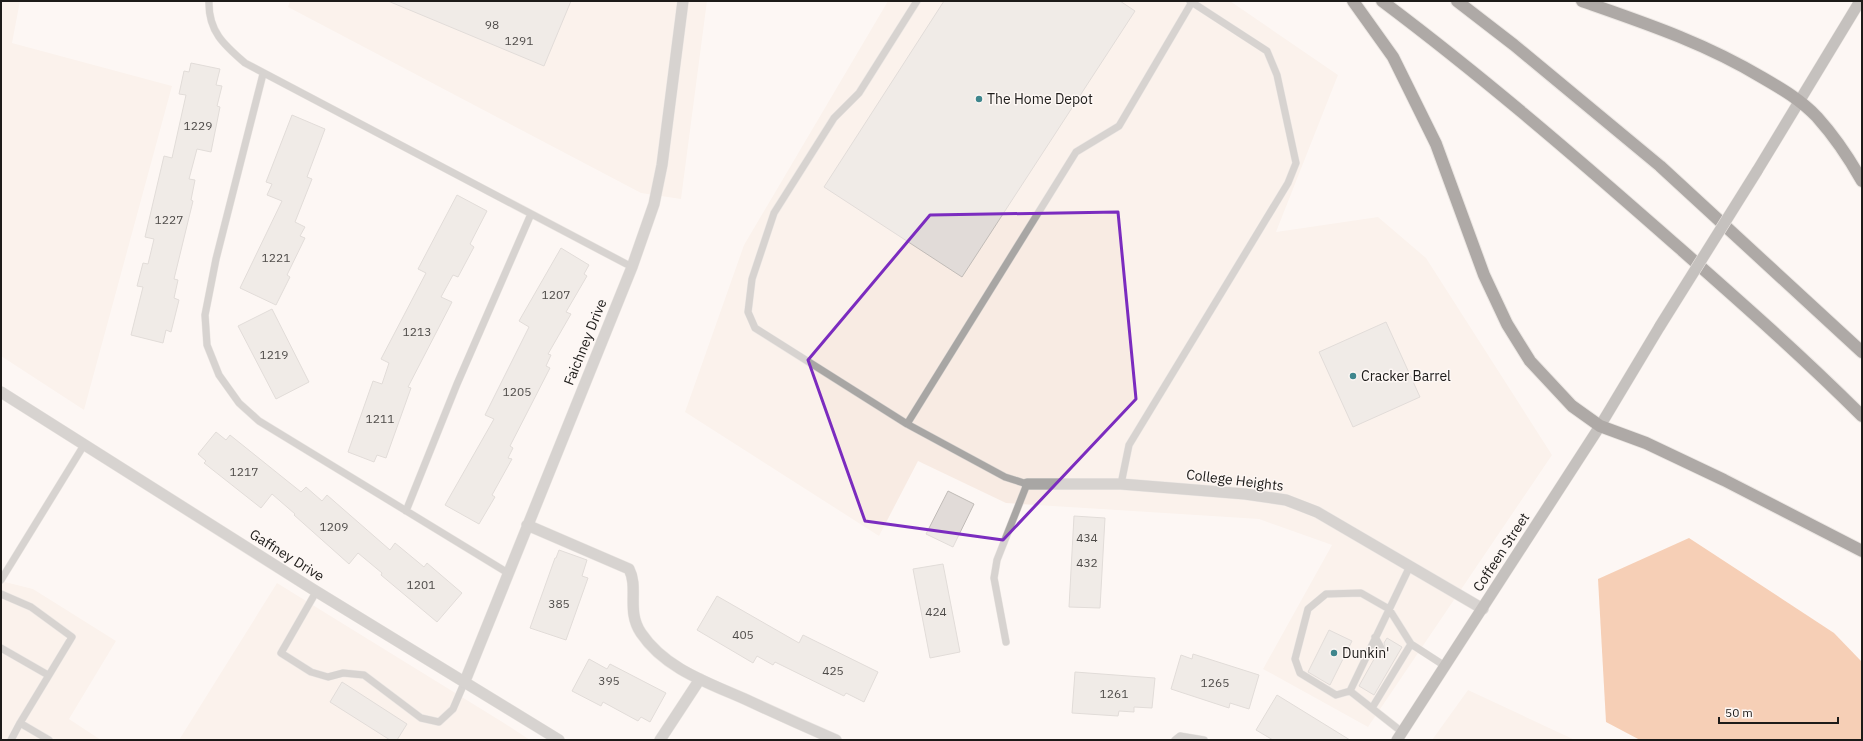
<svg xmlns="http://www.w3.org/2000/svg" width="1863" height="741" viewBox="0 0 1863 741" font-family="'IBM Plex Sans',sans-serif">
	<rect width="100%" height="100%" fill="#fdf7f4"/>
	<path fill="#f8ebe3" d="M1,1H20L12,43L172,86L84,410L1,356Z
		M290,1H707L681,199L641,193L288,7Z
		M888,1H1230L1338,75L1276,232L1378,217L1426,258L1552,455L1368,727L1263,669L1332,545L1259,519L1006,503L918,461L879,536L685,412L744,245Z
		M1,581L33,589L116,641L69,719L101,740H1Z
		M277,583L504,723L530,740H179Z
		M1468,690L1575,740H1432Z"/>
	<path fill="#ed9e6b" d="M1689,538L1834,633L1862,662V740H1640L1606,722L1598,579Z"/>
	<path fill="#e1dbd8" stroke="#c0bbb7" d="M388,1H571L544,66Z
		M944,1H1120L1135,11L962,277L824,187Z
		M191,63L220,69L216,85L222,86L217,106L220,107L211,152L197,149L189,179L195,180L191,200L193,201L174,279L178,280L174,298L179,300L171,332L166,330L163,343L131,335L143,287L137,286L143,263L148,264L154,239L145,237L164,156L172,158L186,95L179,94L184,71L189,72Z
		M292,115L325,129L307,177L312,179L295,222L305,227L300,236L305,238L287,275L290,277L276,305L240,288L282,201L267,195L272,184L266,182Z
		M457,195L487,211L470,244L474,247L458,277L453,275L441,297L452,302L408,387L411,388L386,458L377,455L374,462L348,452L373,381L382,384L389,363L381,359L426,273L418,269Z
		M561,248L589,265L584,274L587,276L566,312L571,314L548,354L551,355L546,366L550,368L510,446L513,448L508,458L512,459L492,495L495,497L479,524L445,505L494,419L485,415L529,327L519,321Z
		M272,309L309,382L276,399L238,326Z
		M1386,322L1420,397L1353,427L1319,352Z
		M216,432L226,440L230,435L301,492L306,487L322,501L327,495L390,550L395,543L424,567L427,563L462,593L437,622L381,575L382,573L358,553L349,564L294,515L295,514L272,494L261,508L204,463L206,461L198,454Z
		M948,491L974,504L953,547L926,534Z
		M1074,516L1105,518L1100,608L1069,607Z
		M559,550L587,560L582,576L588,578L566,640L530,628L555,558H556Z
		M943,564L960,652L930,658L913,569Z
		M717,596L799,643L803,635L878,672L864,702L846,693L844,696L775,662L773,665L757,656L753,663L697,630Z
		M1329,630L1352,641L1330,685L1308,672Z
		M1387,638L1402,647L1374,695L1359,686L1378,652L1383,653L1385,650L1384,643Z
		M1193,654L1259,675L1249,709L1230,703L1229,708L1171,689L1181,655L1192,659Z
		M589,659L607,669L610,664L666,693L650,722L641,717L638,721L603,702L601,706L572,691Z
		M1075,672L1155,678L1152,708L1134,707V712L1119,711L1118,716L1072,713Z
		M342,682L407,724L397,740H390L330,702Z
		M1277,695L1350,740H1273L1256,730Z"/>
	<g fill="none" stroke-linecap="round" stroke-linejoin="round">
		<defs>
			<path id="service" d="M209,1C208,31 224,45 245,63L632,267
				M917,1L859,93L834,118L774,213L752,279L748,312L755,328L907,424L1005,477L1027,484L997,560L994,578L1006,642
				M263,74L216,259L205,315L207,345L219,375L239,403L259,421L508,573
				M907,424L1076,152L1119,126L1192,2
				M1121,484L1129,445L1288,183L1296,163L1277,75L1267,51L1190,1
				M406,511L457,384L531,214
				M1,580L84,445
				M316,592L281,653L311,672L328,677L343,673L364,675L421,718L439,722L453,709L465,681
				M1,594L31,607L72,637L20,723L49,740
				M1375,637L1381,648
				M1411,644L1445,666
				M1,648L48,675
				M1350,691L1336,695L1300,673L1295,659L1308,609L1326,594L1361,593L1389,609L1411,644L1372,708
				M1402,732L1350,691L1410,566
				M11,740L20,723
				M1175,740L1180,736L1204,740"/>
			<path id="minor" d="M1,392L314,590L559,740
				M1027,484H1121L1245,494L1286,500L1317,512L1483,609
				M527,525L629,569C639,588 626,611 641,633C665,669 709,683 747,700C777,714 806,727 836,740
				M465,681L632,267L654,204L662,165L683,1
				M660,740L700,679"/>
			<path id="secondary" d="M1757,171L1860,1
				M1397,740L1600,426L1660,326"/>
			<path id="motorway" d="M1353,1L1393,57L1436,144L1484,275L1507,324L1530,361L1572,406L1600,426L1646,443L1724,480L1862,551
				M1382,1C1478,73 1569,151 1660,231C1728,291 1797,351 1862,416
				M1457,1L1514,45L1660,166L1862,352
				M1582,1C1645,23 1705,43 1763,78C1782,89 1801,100 1817,117C1835,137 1849,158 1862,181"/>
		</defs>
		<use href="#service" stroke="#d9d4d1" stroke-width="8"/>
		<use href="#minor" stroke="#d9d4d1" stroke-width="12"/>
		<use href="#secondary" stroke="#d9d4d1" stroke-width="12"/>
		<use href="#motorway" stroke="#d9d4d1" stroke-width="14"/>
		<use href="#service" stroke="#a8a6a4" stroke-width="7"/>
		<use href="#minor" stroke="#a8a6a4" stroke-width="11"/>
		<use href="#secondary" stroke="#827e7c" stroke-width="11"/>
		<use href="#motorway" stroke="#4f4b48" stroke-width="12"/>
		<defs>
			<path id="secondary-bridge" d="M1660,326L1757,171"/>
		</defs>
		<use href="#secondary-bridge" stroke="#d9d4d1" stroke-width="12" stroke-linecap="butt"/>
		<use href="#secondary-bridge" stroke="#827e7c" stroke-width="11"/>
	</g>
	<path d="M0 0H1863V741H0ZM1118,212L1136,399L1003,540L865,521L808,360L930,215Z" fill="#fdf7f4" fill-opacity=".55" fill-rule="evenodd"/>
	<path fill="none" stroke="#7b2cbf" stroke-width="3" stroke-linejoin="round" d="M1118,212L1136,399L1003,540L865,521L808,360L930,215Z"/>
	<g fill="#3f868d" stroke="#fdf7f4" stroke-width="1.5">
		<circle cx="979" cy="99" r="4"/>
		<circle cx="1353" cy="376" r="4"/>
		<circle cx="1334" cy="653" r="4"/>
	</g>
	<g text-anchor="middle" dominant-baseline="central" stroke-width="3" stroke-linejoin="round" paint-order="stroke">
		<g font-size="12" fill="#4e4b49">
			<text x="492" y="24">98</text>
			<text x="519" y="40">1291</text>
			<text x="198" y="125">1229</text>
			<text x="169" y="219">1227</text>
			<text x="276" y="257">1221</text>
			<text x="556" y="294">1207</text>
			<text x="417" y="331">1213</text>
			<text x="274" y="354">1219</text>
			<text x="517" y="391">1205</text>
			<text x="380" y="418">1211</text>
			<text x="244" y="471">1217</text>
			<text x="334" y="526">1209</text>
			<text x="1087" y="537">434</text>
			<text x="1087" y="562">432</text>
			<text x="421" y="584">1201</text>
			<text x="559" y="603">385</text>
			<text x="936" y="611">424</text>
			<text x="743" y="634">405</text>
			<text x="833" y="670">425</text>
			<text x="609" y="680">395</text>
			<text x="1215" y="682">1265</text>
			<text x="1114" y="693">1261</text>
		</g>
		<g font-size="14" fill="#1d1b19" stroke="#fdf7f4" text-anchor="start">
			<text x="987" y="99">The Home Depot</text>
			<text x="1361" y="376">Cracker Barrel</text>
			<text x="1342" y="653">Dunkin'</text>
		</g>
		<g font-size="14" fill="#1d1b19" stroke="#fdf7f4">
			<text transform="translate(585 342) rotate(-68)">Faichney Drive</text>
			<text transform="translate(1235 480) rotate(7)">College Heights</text>
			<text transform="translate(1501 552) rotate(-57)">Coffeen Street</text>
			<text transform="translate(287 555) rotate(32)">Gaffney Drive</text>
		</g>
	</g>
	<rect width="1863" height="741" fill="none" stroke="#1d1b19" stroke-width="4"/>
	<path d="M1719 717v6h119v-6" fill="none" stroke="#1d1b19" stroke-width="2"/>
	<text x="1725" y="717" font-size="12" fill="#1d1b19" stroke="#fdf7f4" stroke-width="3" paint-order="stroke">50 m</text>
</svg>
